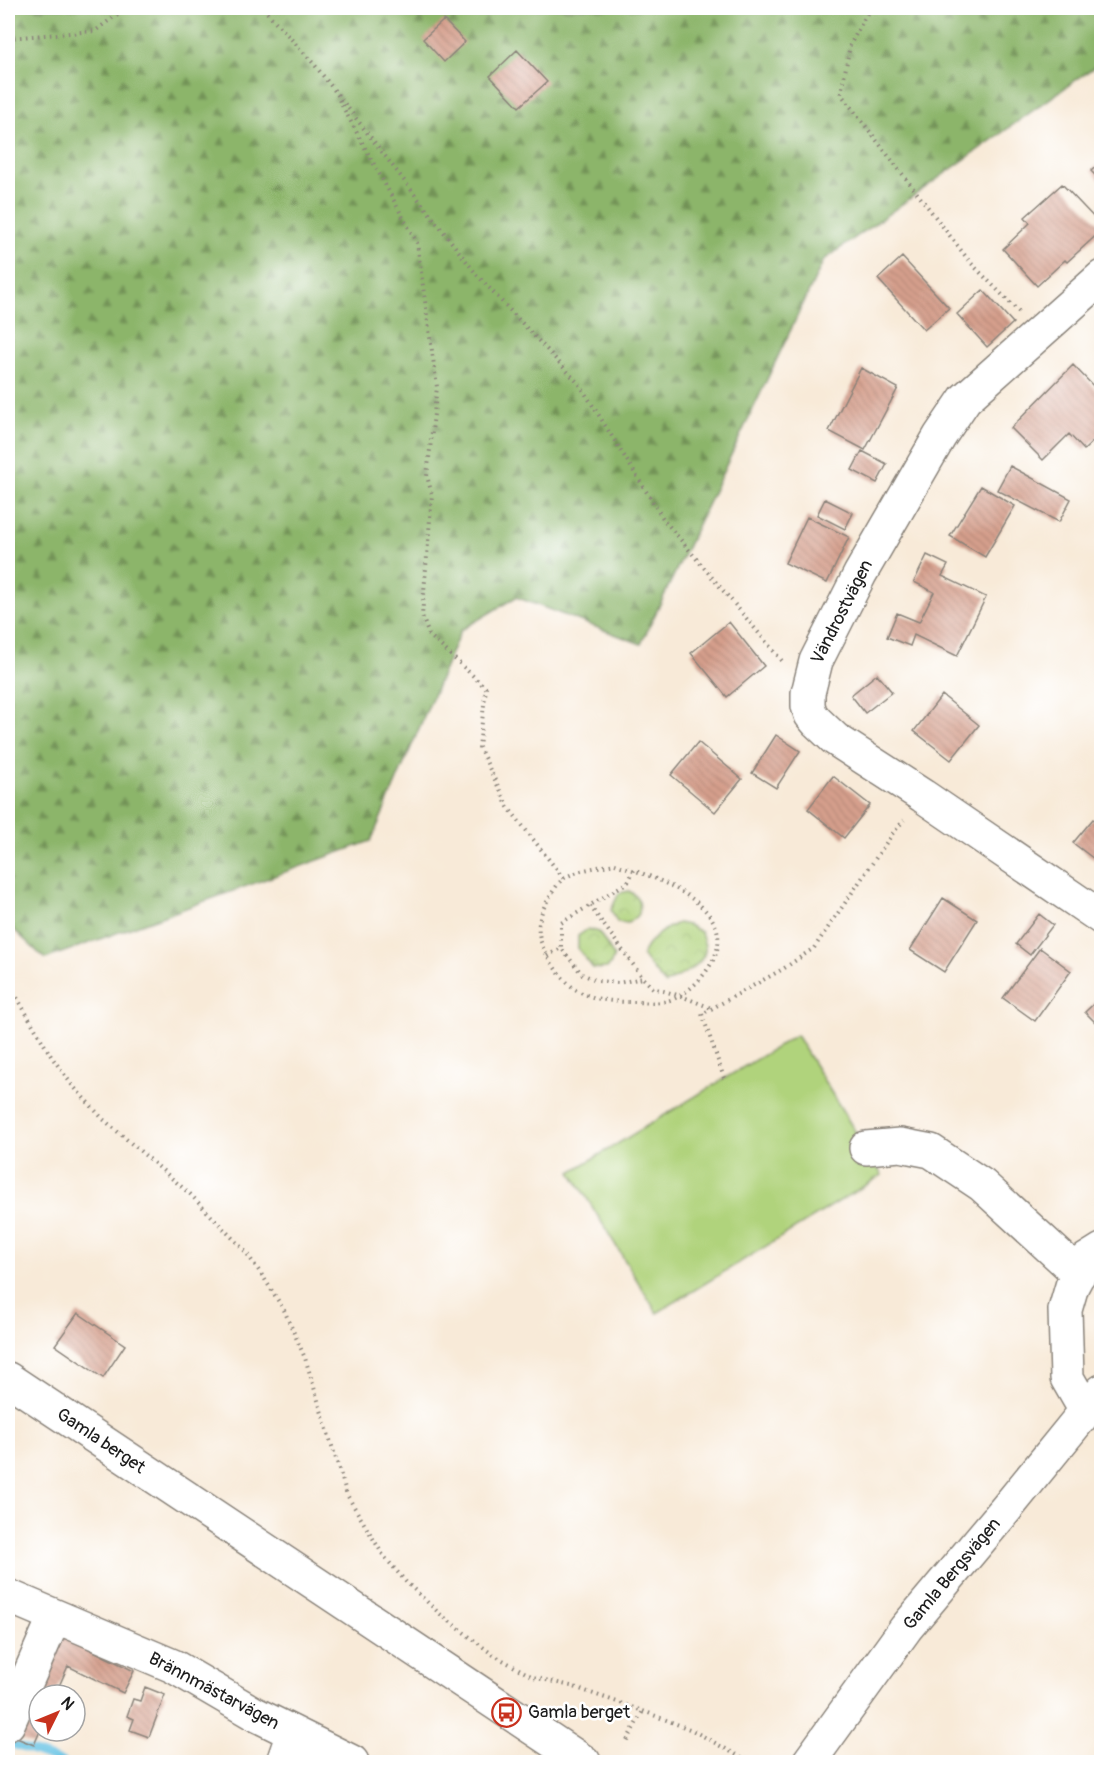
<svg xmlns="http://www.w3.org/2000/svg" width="1109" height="1770" viewBox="0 0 1109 1770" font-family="Pangolin,sans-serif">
	<defs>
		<pattern id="forest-firs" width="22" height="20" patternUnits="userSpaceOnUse" patternTransform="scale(1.5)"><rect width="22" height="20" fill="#8cb56b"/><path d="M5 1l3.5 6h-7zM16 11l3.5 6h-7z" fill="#729257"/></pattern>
		<pattern id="park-crowns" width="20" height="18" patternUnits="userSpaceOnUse" patternTransform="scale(1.5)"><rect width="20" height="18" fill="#b0d37b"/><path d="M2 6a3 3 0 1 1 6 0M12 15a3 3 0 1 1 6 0" fill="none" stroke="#97b56a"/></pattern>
		<pattern id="building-back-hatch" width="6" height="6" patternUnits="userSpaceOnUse" patternTransform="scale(1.5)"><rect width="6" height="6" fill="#d59f8c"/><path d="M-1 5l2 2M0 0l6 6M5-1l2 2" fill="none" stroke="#b68878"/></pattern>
	</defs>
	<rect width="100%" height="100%" fill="#fff"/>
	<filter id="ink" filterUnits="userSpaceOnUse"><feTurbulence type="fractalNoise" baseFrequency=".0167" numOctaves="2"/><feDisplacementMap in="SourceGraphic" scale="12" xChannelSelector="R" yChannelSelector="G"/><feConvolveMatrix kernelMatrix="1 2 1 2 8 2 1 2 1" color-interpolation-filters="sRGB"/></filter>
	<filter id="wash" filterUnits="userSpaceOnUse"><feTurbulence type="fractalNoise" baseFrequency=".008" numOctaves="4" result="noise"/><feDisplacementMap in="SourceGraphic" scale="24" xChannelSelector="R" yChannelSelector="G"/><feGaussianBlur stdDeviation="1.35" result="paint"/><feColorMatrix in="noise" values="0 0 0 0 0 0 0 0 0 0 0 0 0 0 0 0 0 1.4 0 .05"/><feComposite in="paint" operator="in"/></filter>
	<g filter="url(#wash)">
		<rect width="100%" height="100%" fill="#f8ead8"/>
		<path fill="#b0d37b" stroke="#66784c" stroke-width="1.5" d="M796,1035L882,1175L657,1313L571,1172Z"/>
		<path fill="url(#forest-firs)" stroke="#546844" stroke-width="1.5" d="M8,8H1101V62L824,260L641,644L516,597L461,630L371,841L45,959L8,924Z"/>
		<path fill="url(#park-crowns)" stroke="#66784c" stroke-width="1.5" d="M629,891C639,897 641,902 639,914L628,923L617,922L611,910L619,893Z
			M678,923L688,925L701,932C702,937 704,942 705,946C708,965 678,976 665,984L646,961L642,955C649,939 663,929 678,923Z
			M588,929L599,932L614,956C609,970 608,969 593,968L578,949V936Z"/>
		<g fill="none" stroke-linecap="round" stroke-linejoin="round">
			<path stroke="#66c3e4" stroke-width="8" d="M8,1743L63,1762"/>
		</g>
		<g id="blocks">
			<path fill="url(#building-back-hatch)" d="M444,20L465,42L444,62L423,39Z
				M517,50L547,82L519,107L490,76Z
				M1102,161V182L1091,171Z
				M1062,184L1102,226V230L1067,262L1065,260L1037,286L1003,249L1030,223L1025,217Z
				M902,257L949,308L924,330L878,279Z
				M983,290L1013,323L987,347L957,314Z
				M1073,365L1102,395V433L1084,450L1069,434L1043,460L1011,428Z
				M861,368L898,388L865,450L829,431Z
				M862,451L887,464L877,483L852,470Z
				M1010,466L1071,499L1059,522L997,490Z
				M981,486L1015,506L985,557L950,536Z
				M825,499L853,513L845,529L817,515Z
				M807,517L849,537L827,583L785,563Z
				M927,555L948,565L942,576L986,597L957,656L914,635L910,646L887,637L897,613L919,622L934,592L914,582Z
				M729,622L764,666L727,697L691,653Z
				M877,674L892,692L865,713L851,695Z
				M942,695L979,725L951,760L914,731Z
				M776,735L800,751L776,788L752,773Z
				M698,742L742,779L715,812L671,775Z
				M833,776L870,805L844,838L808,809Z
				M1093,819L1102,825V865L1073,843Z
				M943,898L977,920L944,972L910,950Z
				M1039,914L1053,925L1030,955L1016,944Z
				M1040,948L1071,971L1035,1021L1003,998Z
				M1102,996V1029L1085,1012Z
				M78,1313L125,1345L103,1378L55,1345Z
				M59,1634L134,1671L123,1693L68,1666L55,1695H39L40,1731L34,1745L14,1737Z
				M145,1687L165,1695L149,1737L130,1730L134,1719L127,1716L133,1699L140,1701Z"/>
		</g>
	</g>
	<g filter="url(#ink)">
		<use href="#blocks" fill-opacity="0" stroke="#8a837a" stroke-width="1.5"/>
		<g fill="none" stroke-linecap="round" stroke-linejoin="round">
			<defs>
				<path id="street" d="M1102,277L965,399L940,436L860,574L816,661L808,693V706L811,715L817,722L835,739L923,796L1102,918
					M866,1148L900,1145L931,1151L982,1185L1079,1274
					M1086,1411L1067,1378L1065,1310L1072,1286L1086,1260L1102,1250
					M8,1596L173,1666L255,1714L352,1762
					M8,1724L55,1616
					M283,1762L293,1733
					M809,1762L906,1628L1006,1509L1102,1391"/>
				<path id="secondary" d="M8,1379L584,1762"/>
			</defs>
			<use href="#street" stroke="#8a837a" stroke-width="36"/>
			<use href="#secondary" stroke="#8a837a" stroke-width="36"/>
			<path stroke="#8a837a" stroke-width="4" stroke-dasharray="1.5 4.5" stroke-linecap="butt" d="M263,8L314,64L477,275L580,385L664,520L783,662
				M870,8L850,45L841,94L970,262L1019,312
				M8,38L95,31L126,8
				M339,100L417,243L437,387L427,476L432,495L422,616L429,635L486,688L479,747L508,807L564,879
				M615,864C653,876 743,907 712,962C705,975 694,987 681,995C667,1004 653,1003 637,1002C616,1002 594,1001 575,989C560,978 541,952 539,933C537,921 543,908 549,898C553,891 559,881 566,877C582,869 598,867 615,864Z
				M634,870L628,882L561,923V948L582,974L598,981L618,983L643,978
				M590,906L643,978L653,988L681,996L711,1008
				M547,956L561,948
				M8,982L51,1056L72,1085L103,1119L190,1194L245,1251L264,1278L284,1310L305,1358L347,1495L383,1555L406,1582L440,1614L492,1654L533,1677L571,1686L643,1711L692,1730L749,1762
				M724,1078L702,1014L783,969L814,948L893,833L904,820
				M627,1740L643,1711"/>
			<use href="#street" stroke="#fff" stroke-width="33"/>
			<use href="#secondary" stroke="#fff" stroke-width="33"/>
		</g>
	</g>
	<defs>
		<symbol id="bus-ring" viewBox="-11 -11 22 22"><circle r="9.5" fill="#fff" stroke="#c8321e" stroke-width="1.5"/><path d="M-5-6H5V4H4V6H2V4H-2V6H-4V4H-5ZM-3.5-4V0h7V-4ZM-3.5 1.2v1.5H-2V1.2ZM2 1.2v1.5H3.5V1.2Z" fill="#c8321e"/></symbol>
	</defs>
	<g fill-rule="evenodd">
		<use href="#bus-ring" x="490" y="1696" width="33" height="33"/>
	</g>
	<g text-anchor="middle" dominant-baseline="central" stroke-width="5" stroke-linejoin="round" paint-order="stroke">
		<g font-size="18" fill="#1c1c1c" stroke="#fff">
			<text transform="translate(842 612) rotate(-63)">Vändrostvägen</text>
			<text transform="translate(101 1441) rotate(34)">Gamla berget</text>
			<text transform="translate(952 1574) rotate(-50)">Gamla Bergsvägen</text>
			<text transform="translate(214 1691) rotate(28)">Brännmästarvägen</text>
		</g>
		<g font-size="18" fill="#1c1c1c" stroke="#fff" text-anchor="start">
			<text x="528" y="1712">Gamla berget</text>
		</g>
	</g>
	<rect width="1109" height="1770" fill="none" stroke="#fff" stroke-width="30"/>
	<g transform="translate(57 1713) rotate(47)"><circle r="28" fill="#ffffff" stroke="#a4a4a4" stroke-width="1.5"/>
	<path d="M0-4.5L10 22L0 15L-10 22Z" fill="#c8321e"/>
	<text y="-9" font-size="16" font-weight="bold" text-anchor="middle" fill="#1c1c1c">N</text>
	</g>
</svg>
